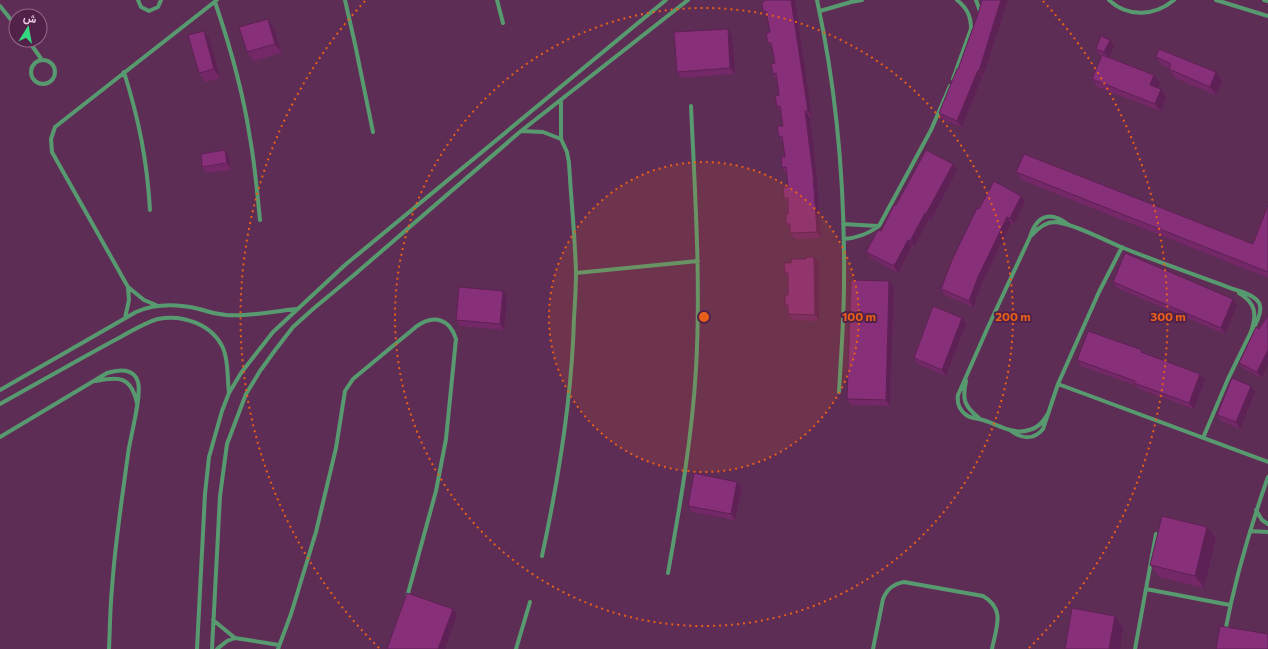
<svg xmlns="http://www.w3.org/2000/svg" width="1268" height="649" viewBox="0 0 1268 649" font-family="Commissioner,Vazirmatn,sans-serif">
	<rect width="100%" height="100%" fill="#5e2d55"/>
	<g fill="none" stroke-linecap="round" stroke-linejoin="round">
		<path stroke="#589a6f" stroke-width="4" d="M138,0L141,7L149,11L158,7L161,0
			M345,0L355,44L373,132
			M497,0L503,23
			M817,0C837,92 845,188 844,283C844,319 841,355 839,392
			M976,0L980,11
			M1109,0C1128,18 1155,16 1174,0
			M1216,0L1268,16
			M1264,0L1268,1
			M215,2C230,46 243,91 250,138C255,165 257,192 260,220
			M0,6L16,26
			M820,11L851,2L862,0
			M28,40L42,60
			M31 72a12 12 0 1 1 24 0a12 12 0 1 1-24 0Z
			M124,72C139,120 147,160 150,210
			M953,79L971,29C971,16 967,8 957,0
			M521,131L543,132L561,139
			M843,224L878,226
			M1032,235C1038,228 1045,222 1055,222C1072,223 1104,240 1121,247C1158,262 1196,275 1233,289C1262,297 1268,305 1251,332
			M844,239C858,238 868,234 879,226L931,130L950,86
			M576,273L698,261
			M156,305L144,300L128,287L52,152L51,139L55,127L217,0
			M125,318L129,300L128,288
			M96,381C120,376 131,377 137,403
			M966,381C962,399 964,406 979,418
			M1058,384L1268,462
			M0,390L136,312C157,303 178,304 199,309C208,312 217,314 226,315C250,317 273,311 297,309
			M0,404C38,383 76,361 115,340C126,334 146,322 158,319C182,314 212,324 223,348C229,362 227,378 229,393
			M1049,412C1044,420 1039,428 1029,430C1012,436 995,422 979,419C973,418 969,418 965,414C959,409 957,402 958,395L988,327L1030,237C1037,214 1051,211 1069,225
			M1011,431C1022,439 1034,440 1043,429L1058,384L1099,292L1122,247
			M0,437L107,373C119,369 134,368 138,382C142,396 130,438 128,454C122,499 115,543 112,588C110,608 110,629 109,649
			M1203,438L1228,379L1251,332C1257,314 1256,303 1239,293
			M1256,510L1262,520L1268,524
			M1250,531L1268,532
			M542,556C559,477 572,398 574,318C575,303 576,287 576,272C575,236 571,199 569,163L567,152L561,139V100
			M668,573C680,505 692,438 696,369C701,282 695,194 691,106
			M1146,589L1230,605
			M213,620L235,638L279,645
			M1225,632C1235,579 1250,528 1268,477
			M197,649L205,494L209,457L222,411L229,393L241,373L273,332L345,265L666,0
			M212,649L220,496L227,444L246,394L260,371L276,349L293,327L313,309L354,275L521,131L688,0
			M217,649L227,641L235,638
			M278,649L291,614L316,532L336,448L345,391L353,379L417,326C434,314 450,319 456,339L446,439L436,491L407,597
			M516,649L530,602
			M873,649L883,599C887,589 893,584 904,582L983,596C1006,609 996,628 992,649
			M1135,649L1156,534"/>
	</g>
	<path fill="#742868" d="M765,0H795L812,117H810L817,179L821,238L795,239L790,233V230L786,224L788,214V203L784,198L788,187L786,174L782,168L785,157L783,143L779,137L783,126L781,113L777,107L779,95L777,80L773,74L775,63L773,49L768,43L770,32L768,18L763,12Z
		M982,0H1008L983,77H982L962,127L943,120L939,113L958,69L978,14Z
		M274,28L282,53L253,61L247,52Z
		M204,31L210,40L220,78L205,82L199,73Z
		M732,35L735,74L681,78L677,72Z
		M1114,46L1109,57L1154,75L1160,83L1158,88L1166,97L1161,111L1097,87L1092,79L1102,55H1100L1096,49Z
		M1156,57L1222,81L1216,95L1175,78L1169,69V68L1162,65Z
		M225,150L229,157L231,170L207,173L202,167Z
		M953,164L957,170L931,220L929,219L914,247L912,246L898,273L871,258L866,252L881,231L896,205Z
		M1016,172L1253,244L1268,205V278L1022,180Z
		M1021,196L1025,202L1014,224L1011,223L982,283L973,307L945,295L941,289L979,209Z
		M814,257L819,263V321L793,320L788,314V310L785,305L788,295V278L785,273L791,263Z
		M1113,282L1233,299L1237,306L1225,334L1117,288Z
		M894,287L890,406L851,405L847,399Z
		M503,291L507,297L504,330L460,326L456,320Z
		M962,318L966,324L946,376L918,364L914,358Z
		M1256,327L1262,378L1244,369L1239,363Z
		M1144,353L1205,380L1194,409L1139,389L1137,386L1081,366L1077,360Z
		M1251,386L1255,392L1240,429L1221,421L1217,415Z
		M737,482L742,488L735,520L692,512L688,506Z
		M1216,539L1204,588L1159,577L1150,565Z"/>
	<path fill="#5e2155" d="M791,0H795L812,117L808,111Z
		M1001,0H1008L983,77L979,71Z
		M268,19L274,28L282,53L275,44Z
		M728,29L732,35L735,74L730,68Z
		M204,31L210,40L220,78L214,69Z
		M1110,40L1114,46L1109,58L1104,52Z
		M978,70L982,77L962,127L957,121Z
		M1216,72L1222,81L1216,95L1210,87Z
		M1154,75L1160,83L1156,93L1150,85Z
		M1161,89L1166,97L1161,111L1155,104Z
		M805,111L810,117L817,179L821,238L817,232Z
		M225,150L229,157L231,170L227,163Z
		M953,164L957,170L931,220L926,214Z
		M1021,196L1025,202L1014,224L1010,218Z
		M925,213L929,219L914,247L910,241Z
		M1007,217L1011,223L982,283L973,307L969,301L978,277Z
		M908,240L912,246L898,273L894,266Z
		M814,257L819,263V321L815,315Z
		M889,281L894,287L890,406L886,400Z
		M503,291L507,297L504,330L500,324Z
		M1233,299L1237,306L1225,334L1221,328Z
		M962,318L966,324L946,376L942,370Z
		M1268,350V365L1262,378L1257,372Z
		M1200,374L1205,380L1194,409L1189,403Z
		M1251,386L1255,392L1240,429L1236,422Z
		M737,482L742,488L735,520L731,514Z
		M1207,527L1216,539L1204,588L1195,576Z
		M453,609L457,615L445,649H438Z
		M1115,616L1123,628L1120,649H1109Z"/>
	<path fill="#872f79" stroke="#5e2155" d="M765,0H791L808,111H805L813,173L817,232L790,233V224H786V214H788V198H784L783,187H788L786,167L782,168L781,157H785L782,136L779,137L777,126H783L780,106L777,107L775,96L779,95L776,73L773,74L771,64L775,63L771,43H768L766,33L770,32L766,11L763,12L762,2L765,1Z
		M982,0H1001L979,71L978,70L957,121L939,113L957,69H958L978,14Z
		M268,19L275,44L247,52L239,27Z
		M728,29L730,68L677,72L674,32Z
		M204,31L214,69L199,73L188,35Z
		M1101,36L1110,40L1104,52L1096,49Z
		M1159,49L1216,72L1210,87L1169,69L1171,64L1156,57Z
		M1102,55L1154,75L1150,85L1161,89L1155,104L1092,79Z
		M225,150L227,163L202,167L201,154Z
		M926,150L953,164L926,214L925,213L910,241L908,240L894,266L866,252L878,230L881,231L894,205H896Z
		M1024,154L1253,244L1268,205V272L1016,172Z
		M994,181L1021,196L1010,218L1007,217L978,277L969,301L941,289L952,260L977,208L979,209Z
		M1125,253L1233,299L1221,328L1113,282Z
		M806,257H814L815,315L788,314V305H785V295H788V273H785L784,263H791V259H806Z
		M851,280L889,281L886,400L847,399Z
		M459,287L503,291L500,324L456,320Z
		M933,306L962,318L942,370L914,358Z
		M1268,315V350L1257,372L1239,363L1256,327L1259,329Z
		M1088,331L1142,350L1141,352L1200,374L1189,403L1134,383L1135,381L1077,360Z
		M1232,378L1251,386L1236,422L1217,415Z
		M694,473L737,482L731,514L688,506Z
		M1162,516L1207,527L1195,576L1150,565Z
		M407,593L453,609L438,649H387Z
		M1072,608L1115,616L1109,649H1065Z
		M1220,626L1268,634V649H1216Z"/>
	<circle cx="704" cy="317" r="155" fill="#e85f17" fill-opacity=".12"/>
	<g fill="none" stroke="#e85f17" stroke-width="2" stroke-dasharray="2 4">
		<circle cx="704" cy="317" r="155"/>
		<circle cx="704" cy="317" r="309"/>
		<path d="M379 648A464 464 0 0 1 365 1M1043 1A464 464 0 0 1 1029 648"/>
	</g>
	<circle cx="704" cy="317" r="6" fill="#e85f17" stroke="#52224a" stroke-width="2"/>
	<g font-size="12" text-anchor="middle" font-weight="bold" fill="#e85f17" stroke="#52224a" stroke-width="4" stroke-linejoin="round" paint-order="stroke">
		<text x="859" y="321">100 m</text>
		<text x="1013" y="321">200 m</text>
		<text x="1168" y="321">300 m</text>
	</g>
	<g transform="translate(28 28) rotate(11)"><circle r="19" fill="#52224a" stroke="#916889"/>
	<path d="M0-3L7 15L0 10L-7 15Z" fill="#35d881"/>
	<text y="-6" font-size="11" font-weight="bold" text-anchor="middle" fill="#f0d1e8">ش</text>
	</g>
</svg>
